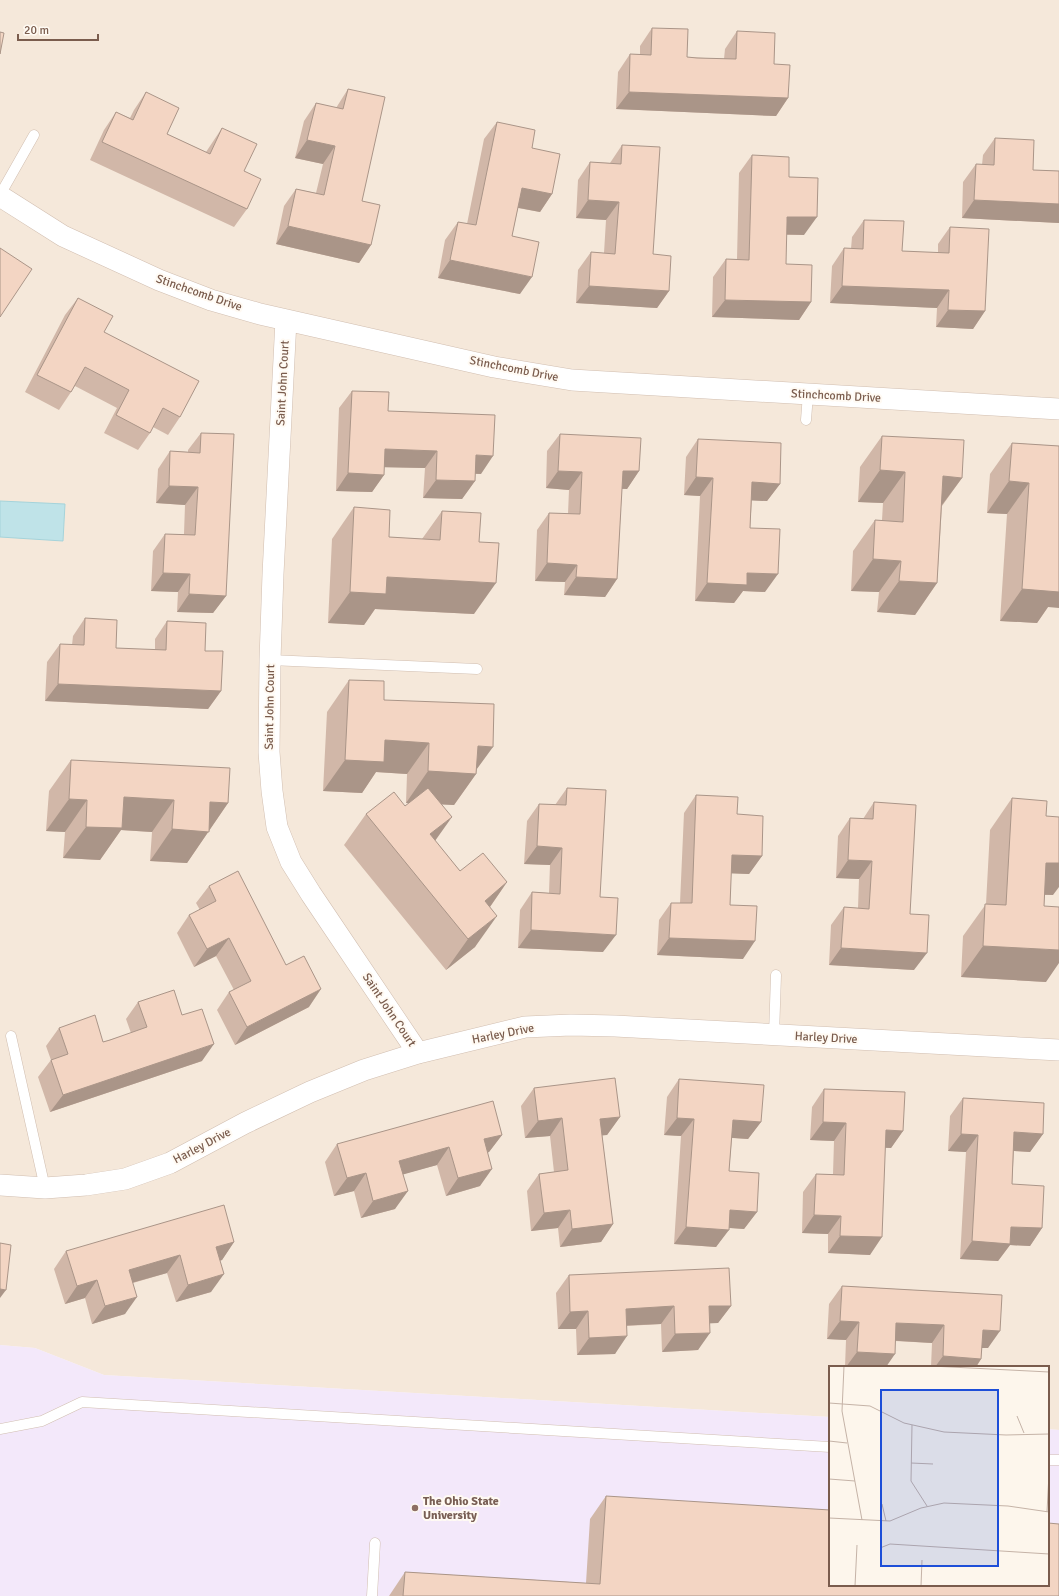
<svg xmlns="http://www.w3.org/2000/svg" width="1059" height="1596" viewBox="0 0 1059 1596" font-family="Signika,sans-serif">
	<rect width="100%" height="100%" fill="#fdf6ec"/>
	<path fill="#f5e8da" d="M0,0H1059V1430L1048,1429V1367H830V1417L104,1375L35,1348L0,1345Z"/>
	<path fill="#f3e8fa" d="M0,1345L35,1348L104,1375L830,1417V1585H1048V1429L1059,1430V1596H0Z"/>
	<path fill="#bfe3e8" stroke="#a5d3da" d="M0,501L65,504L63,541L0,537Z"/>
	<g fill="none" stroke-linecap="round" stroke-linejoin="round">
		<defs>
			<path id="lane" d="M0,195L34,135
				M806,420L808,394
				M270,660L477,669
				M774,1035L776,975
				M11,1036L45,1188
				M0,1429L42,1421L82,1402L830,1447
				M1048,1460H1059
				M372,1596L375,1543"/>
			<path id="street" d="M0,196L63,236L159,280L211,300L260,314L494,367L572,380L1059,409
				M286,320L273,574L270,660L269,752L272,791L277,827L291,862L311,894L418,1053
				M0,1185L45,1188L86,1185L125,1179L170,1163L245,1123L310,1092L364,1070L418,1053L525,1027L571,1025L615,1026L1059,1050"/>
		</defs>
		<use href="#lane" stroke="#d1beb0" stroke-width="11"/>
		<use href="#street" stroke="#d1beb0" stroke-width="22"/>
		<use href="#lane" stroke="#fff" stroke-width="10"/>
		<use href="#street" stroke="#fff" stroke-width="21"/>
	</g>
	<path fill="#d1b7a8" d="M652,28L687,57L724,59L725,49L737,31L774,64L788,98L776,116L616,109L618,72L630,54H640V46Z
		M348,89L362,201L371,245L359,263L276,244L284,206L296,189L316,193L323,164L295,158L304,121L316,103L336,108Z
		M146,92L167,134L206,152L222,128L244,171L247,209L234,227L90,160L104,130L116,112L130,118L134,110Z
		M497,122L532,148L552,194L540,212L518,208L512,236L520,294L438,278L445,240L458,222L467,224L484,139Z
		M995,138L1033,170L1059,171V223L962,218L963,182L976,164L982,165L983,155Z
		M622,145L653,254L669,291L657,308L576,303L578,270L591,252L604,253L606,220L576,218L578,180L590,162L610,163Z
		M752,155L789,177L804,235H786V264L811,302L799,320L712,317L713,277L726,259H737L739,173Z
		M864,220L902,251L938,253V244L950,227L985,311L973,329L936,327L937,308L830,303L832,266L844,248L851,249L852,237Z
		M78,298L104,332L180,417L168,435L153,427L150,433L138,450L104,433L117,408L75,386L59,410L25,392L65,315Z
		M352,391L388,411L481,474H475V481L462,499L423,498L425,468L384,467V475L372,492L336,491L339,408Z
		M201,433L226,596L213,613L177,612L178,592L151,591L153,551L165,534H184L185,505L156,503L158,469L170,451L188,452V450Z
		M560,434L639,471L627,489H622L617,579L605,597L564,595L565,582L535,581L537,530L549,513L568,514L569,490L546,488L547,451Z
		M882,436L962,478L942,506L937,583L915,615L877,612L879,592L851,591L853,551L875,520H882L883,503L858,502L860,467Z
		M698,439L780,484L767,501L752,500L750,528L765,592L743,591L734,603L695,601L700,496L684,495L686,457Z
		M1012,443L1059,446L1048,607L1037,623L1000,621L1007,514L987,513L990,474Z
		M354,507L389,537L422,539L442,511L479,542L474,614L375,609L364,625L328,623L332,539Z
		M85,618L116,648L155,650V639L167,621L205,651L221,691L208,709L45,701L47,662L60,644L72,645L73,636Z
		M349,680L384,700L477,770L476,774L454,805L442,804L435,841L460,871L507,882L490,907L475,947L446,970L344,845L366,814L405,806L409,803H406L407,774L376,772L362,793L323,791L327,712Z
		M71,760L228,803L187,863L150,861L152,832L121,830L100,860L63,858L65,832L46,831L49,791Z
		M567,788L600,897L603,952L518,948L520,910L532,892L549,893L550,865L524,864L527,821L539,804L555,805Z
		M696,795L737,814L762,856L749,874L731,873L730,905L743,959L657,955L659,920L671,903H680L684,813Z
		M1012,798L1046,816L1053,895H1045L1044,906L1046,982L961,977L963,936L986,904L990,830Z
		M874,802L910,914L914,970L829,965L831,925L844,907L858,908L859,879L836,878L838,836L850,818L863,819Z
		M209,886L286,965L309,1007L235,1045L217,1010L229,992L234,990L216,956L194,967L177,933L189,915L200,910L196,903Z
		M138,1002L182,1015L202,1061L50,1112L38,1077L51,1060L46,1046L59,1028L103,1042L131,1033L126,1019Z
		M679,1079L761,1122L748,1139L732,1138L729,1171L757,1212L744,1229L729,1228L716,1247L674,1244L681,1136L664,1135L667,1097Z
		M534,1088L620,1117L607,1135H602L613,1224L601,1242L560,1247L558,1228L531,1231L527,1191L539,1174L554,1172L550,1136L525,1138L521,1106Z
		M824,1089L903,1131L891,1148H885L870,1255L828,1253V1234L802,1233L803,1192L816,1174H833L834,1141L810,1140L812,1107Z
		M963,1098L1043,1134L1030,1152L1014,1151L1012,1184L1042,1228L1030,1246L1010,1245L998,1261L960,1259L966,1152L948,1151L950,1116Z
		M502,1135L489,1152L487,1153L480,1186L446,1196L437,1165L403,1174L395,1209L361,1218L354,1191L334,1196L325,1162L337,1144Z
		M234,1242L222,1260L220,1261L211,1292L176,1302L167,1273L133,1283L125,1314L92,1324L85,1298L65,1304L54,1269L66,1251Z
		M569,1275L731,1306L718,1323H710L698,1350L662,1352L661,1324L627,1326L615,1354L577,1355L576,1329H558L556,1293Z
		M842,1286L1002,1295L988,1348H982L981,1359L976,1367H931L932,1343L895,1341L886,1367H845L846,1340L827,1339L829,1304Z
		M606,1496L1059,1596H389L405,1572L586,1583L590,1519Z"/>
	<path fill="#aa9588" d="M629,92L788,98L776,116L616,109Z
		M307,140L335,146L323,164L295,158Z
		M522,188L552,194L540,212L509,206Z
		M588,200L619,202L606,220L576,218Z
		M974,200L1059,204V223L962,218Z
		M787,217H817L804,235L775,234Z
		M288,226L371,245L359,263L276,244Z
		M450,260L532,277L520,294L438,278Z
		M589,286L669,291L657,308L576,303Z
		M842,286L949,290L937,308L830,303Z
		M725,300L811,302L799,320L712,317Z
		M948,310L985,311L973,329L936,327Z
		M385,449L437,451L425,468L373,467Z
		M476,455L493,456L481,474L463,473Z
		M880,470L905,472L883,503L858,502Z
		M558,471L582,472L569,490L546,488Z
		M623,471H639L627,489L610,488Z
		M348,473L384,475L372,492L336,491Z
		M943,476L962,478L939,509Z
		M696,477L713,478L700,496L684,495Z
		M436,480L475,481L462,499L423,498Z
		M1009,481L1029,483L1007,514L987,513Z
		M752,482L780,484L767,501L740,500Z
		M169,486L198,487L185,505L156,503Z
		M873,559L901,561L879,592L851,591Z
		M547,563L577,565L565,582L535,581Z
		M163,573L190,574L178,592L151,591Z
		M747,573L778,574L765,592L743,591L734,603L695,601L707,583Z
		M387,577L496,583L474,614L375,609L364,625L328,623L350,592Z
		M576,577L617,579L605,597L564,595Z
		M1059,577V608L1048,607L1037,623L1000,621L1022,589Z
		M899,581L937,583L915,615L877,612Z
		M189,594L226,596L213,613L177,612Z
		M58,684L221,691L208,709L45,701Z
		M385,740L429,743L407,774L376,772L362,793L323,791L345,760Z
		M478,746L493,747L474,773L476,774L454,805L406,803L428,771Z
		M124,797L174,800L152,832L121,830L100,860L63,858L86,827Z
		M69,799L87,800L65,832L46,831Z
		M210,802L228,803L187,863L150,861L172,829Z
		M452,817L430,848L408,866L430,834Z
		M537,846L562,848L550,865L524,864Z
		M732,855L762,856L749,874L720,873Z
		M848,860L872,861L859,879L836,878Z
		M1046,863H1059V887L1053,895L1024,894Z
		M507,882L485,914V901Z
		M497,916L475,947L446,970L468,939Z
		M531,930L616,935L603,952L518,948Z
		M229,938L216,956L194,967L207,949Z
		M669,938L755,941L743,959L657,955Z
		M983,946L1059,950V963L1046,982L961,977Z
		M841,948L927,953L914,970L829,965Z
		M321,989L309,1007L235,1045L247,1027Z
		M214,1044L202,1061L50,1112L63,1095Z
		M620,1117L607,1135L588,1137L600,1119Z
		M562,1118L550,1136L525,1138L538,1121Z
		M677,1118L694,1119L681,1136L664,1135Z
		M733,1120L761,1122L748,1139L721,1137Z
		M823,1122L846,1123L834,1141L810,1140Z
		M886,1130L903,1131L891,1148L873,1147Z
		M1014,1132L1043,1134L1030,1152L1002,1150Z
		M961,1134L978,1135L966,1152L948,1151Z
		M502,1135L489,1152L471,1157L484,1139Z
		M449,1147L437,1165L387,1179L399,1161Z
		M492,1169L480,1186L446,1196L458,1178Z
		M366,1173L354,1191L334,1196L347,1178Z
		M408,1191L395,1209L361,1218L373,1201Z
		M570,1210L558,1228L531,1231L544,1213Z
		M730,1210L757,1212L744,1229L718,1227Z
		M814,1215L841,1216L828,1234L802,1233Z
		M613,1224L601,1242L560,1247L572,1229Z
		M686,1227L729,1230L716,1247L674,1244Z
		M1011,1227L1042,1228L1030,1246L1010,1245L998,1261L960,1259L972,1241Z
		M840,1236L882,1237L870,1255L828,1253Z
		M234,1242L222,1260L203,1265L216,1247Z
		M180,1255L167,1273L117,1287L129,1270Z
		M224,1274L211,1292L176,1302L188,1285Z
		M97,1280L85,1298L65,1304L77,1286Z
		M0,1289L6,1290L0,1298Z
		M137,1297L125,1314L92,1324L105,1306Z
		M674,1306L661,1324L614,1326L626,1309Z
		M709,1306H731L718,1323L697,1324Z
		M588,1311L576,1329H558L570,1312Z
		M840,1321L859,1322L846,1340L827,1339Z
		M896,1323L944,1325L932,1343L884,1340Z
		M983,1330L1000,1331L988,1348H971Z
		M710,1333L698,1350L662,1352L675,1334Z
		M627,1336L615,1354L577,1355L589,1338Z
		M857,1352L895,1354L886,1367H846Z
		M943,1356L981,1359L976,1367H935Z"/>
	<path fill="#f3d5c3" stroke="#aa9588" d="M652,28L688,29L687,57L697,58L736,59L737,31L775,33L774,64L790,65L788,98L629,92L630,54L651,55Z
		M0,32L4,33L0,54Z
		M348,89L385,97L362,201L380,205L371,245L288,226L296,189L324,195L335,146L307,140L316,103L343,109Z
		M146,92L179,108L167,134L210,154L222,128L257,144L244,171L261,179L247,209L102,142L116,112L133,120Z
		M497,122L535,130L532,148L560,154L552,194L522,188L512,236L539,242L532,277L450,260L458,222L476,225Z
		M995,138L1034,140L1033,170L1059,171V204L974,200L976,164L994,165Z
		M622,145L660,147L653,254L671,256L669,291L589,286L591,252L615,254L619,202L588,200L590,162L621,164Z
		M752,155L789,157V177L818,178L817,217H787V222L786,264L812,265L811,302L725,300L726,259L749,260Z
		M864,220L904,221L902,251L949,253L950,227L989,229L985,311L948,310L949,290L842,286L844,248L863,249Z
		M0,248L32,269L0,317Z
		M78,298L113,316L104,332L199,381L180,417L163,408L150,433L116,415L129,390L85,367L71,392L37,375Z
		M352,391L389,392L388,411L495,415L493,456L476,455L475,481L436,480L437,451L385,449L384,475L348,473Z
		M201,433L234,434L226,596L189,594L190,574L163,573L165,534L195,535L198,487L169,486L170,451L200,453Z
		M560,434L641,438L639,471H623L617,579L576,577L577,565L547,563L549,513L580,514L582,472L558,471Z
		M882,436L964,440L962,478L943,476L937,583L899,581L901,561L873,559L875,520L903,522L905,472L880,470Z
		M698,439L781,443L780,484L752,482L750,528L780,529L778,574L747,573V585L707,583L713,478L696,477Z
		M1012,443L1059,446V592L1022,589L1029,483L1009,481Z
		M354,507L390,510L389,537L440,540L442,511L481,513L479,542L499,543L496,583L387,577L386,594L350,592Z
		M85,618L117,620L116,648L166,650L167,621L206,623L205,651H223L221,691L58,684L60,644L84,645Z
		M349,680L384,681V700L494,704L493,747L478,746L476,774L428,771L429,743L385,740L384,762L345,760Z
		M71,760L230,768L228,803L210,802L209,832L172,829L174,800L124,797L122,828L86,827L87,800L69,799Z
		M428,788L452,817L430,834L460,871L483,853L507,882L485,901L497,916L468,939L366,814L394,792L405,806Z
		M567,788L606,790L600,897L618,898L616,935L531,930L532,892L560,894L562,848L537,846L539,804L566,805Z
		M696,795L738,797L737,814L763,816L762,856L732,855L730,905L757,906L755,941L669,938L671,903H692Z
		M1012,798L1047,801L1046,816L1059,817V863H1046L1044,906L1059,907V950L983,946L985,904L1006,905Z
		M874,802L916,805L910,914L929,915L927,953L841,948L844,907L869,909L872,861L848,860L850,818L873,819Z
		M238,871L286,965L304,956L321,989L247,1027L229,992L251,981L229,938L207,949L189,915L216,901L209,886Z
		M174,990L182,1015L202,1009L214,1044L63,1095L51,1060L68,1054L59,1028L95,1015L103,1042L110,1040L147,1027L138,1002Z
		M615,1078L620,1117L600,1119L613,1224L572,1229L570,1210L544,1213L539,1174L568,1170L562,1118L538,1121L534,1088Z
		M679,1079L764,1085L761,1122L733,1120L729,1171L759,1173L757,1212L730,1210L729,1230L686,1227L694,1119L677,1118Z
		M824,1089L905,1092L903,1131L886,1130L882,1237L840,1236L841,1216L814,1215L816,1174L844,1175L846,1123L823,1122Z
		M963,1098L1044,1103L1043,1134L1014,1132L1012,1184L1044,1186L1042,1228L1011,1227L1010,1244L972,1241L978,1135L961,1134Z
		M493,1101L502,1135L484,1139L492,1169L458,1178L449,1147L399,1161L408,1191L373,1201L366,1173L347,1178L337,1144Z
		M224,1205L234,1242L216,1247L224,1274L188,1285L180,1255L129,1270L137,1297L105,1306L97,1280L77,1286L66,1251Z
		M0,1243L11,1245L6,1290L0,1289Z
		M729,1268L731,1306H709L710,1333L675,1334L674,1306L626,1309L627,1336L589,1338L588,1311L570,1312L569,1275Z
		M842,1286L1002,1295L1000,1331L983,1330L981,1359L943,1356L944,1325L896,1323L895,1354L857,1352L859,1322L840,1321Z
		M606,1496L830,1510V1585H1048V1523L1059,1524V1596H403L405,1572L600,1584Z"/>
	<circle fill="#8d6e63" stroke="#fffaf3" stroke-width="1.5" cx="415" cy="1508" r="4"/>
	<g text-anchor="middle" dominant-baseline="central" stroke-width="4" stroke-linejoin="round" paint-order="stroke">
		<g font-size="12" fill="#7a5c4d" stroke="#fffaf3">
			<text transform="translate(199 293) rotate(19)">Stinchcomb Drive</text>
			<text transform="translate(514 369) rotate(11)">Stinchcomb Drive</text>
			<text transform="translate(283 383) rotate(-87)">Saint John Court</text>
			<text transform="translate(836 396) rotate(3)">Stinchcomb Drive</text>
			<text transform="translate(270 707) rotate(-89)">Saint John Court</text>
			<text transform="translate(389 1010) rotate(56)">Saint John Court</text>
			<text transform="translate(503 1034) rotate(-11)">Harley Drive</text>
			<text transform="translate(826 1038) rotate(3)">Harley Drive</text>
			<text transform="translate(202 1146) rotate(-28)">Harley Drive</text>
		</g>
		<g font-size="12" font-weight="bold" fill="#785e54" stroke="#fffaf3" text-anchor="start">
			<text x="423" y="1501">The Ohio State<tspan x="423" dy="14">University</tspan></text>
		</g>
	</g>
	<g transform="translate(829 1366)">
		<rect width="220" height="220" fill="#fdf6ec"/>
		<path fill="none" stroke="#c5b3a7" stroke-width="1" d="M15,0L13,45L33,154M102,0L220,6M0,37L41,40L75,57L115,66L177,69L220,68M188,50L195,67M83,59L82,115L98,140M0,75L18,77M82,97L104,98M0,113L26,115M53,138L57,155M218,146L220,108M0,152L61,155L92,142L115,137L179,140L220,146M51,182L61,178L220,188M26,220L28,179M92,220L93,194"/>
		<path fill="#1d4ed8" fill-opacity="0.15" stroke="#1d4ed8" stroke-width="2" d="M52,24H169V200H52Z"/>
		<rect width="220" height="220" fill="none" stroke="#7a5c4d" stroke-width="2"/>
	</g>
	<path d="M18 34v6h80v-6" fill="none" stroke="#7a5c4d" stroke-width="2"/>
	<text x="24" y="34" font-size="12" fill="#7a5c4d" stroke="#fffaf3" stroke-width="3" paint-order="stroke">20 m</text>
</svg>
